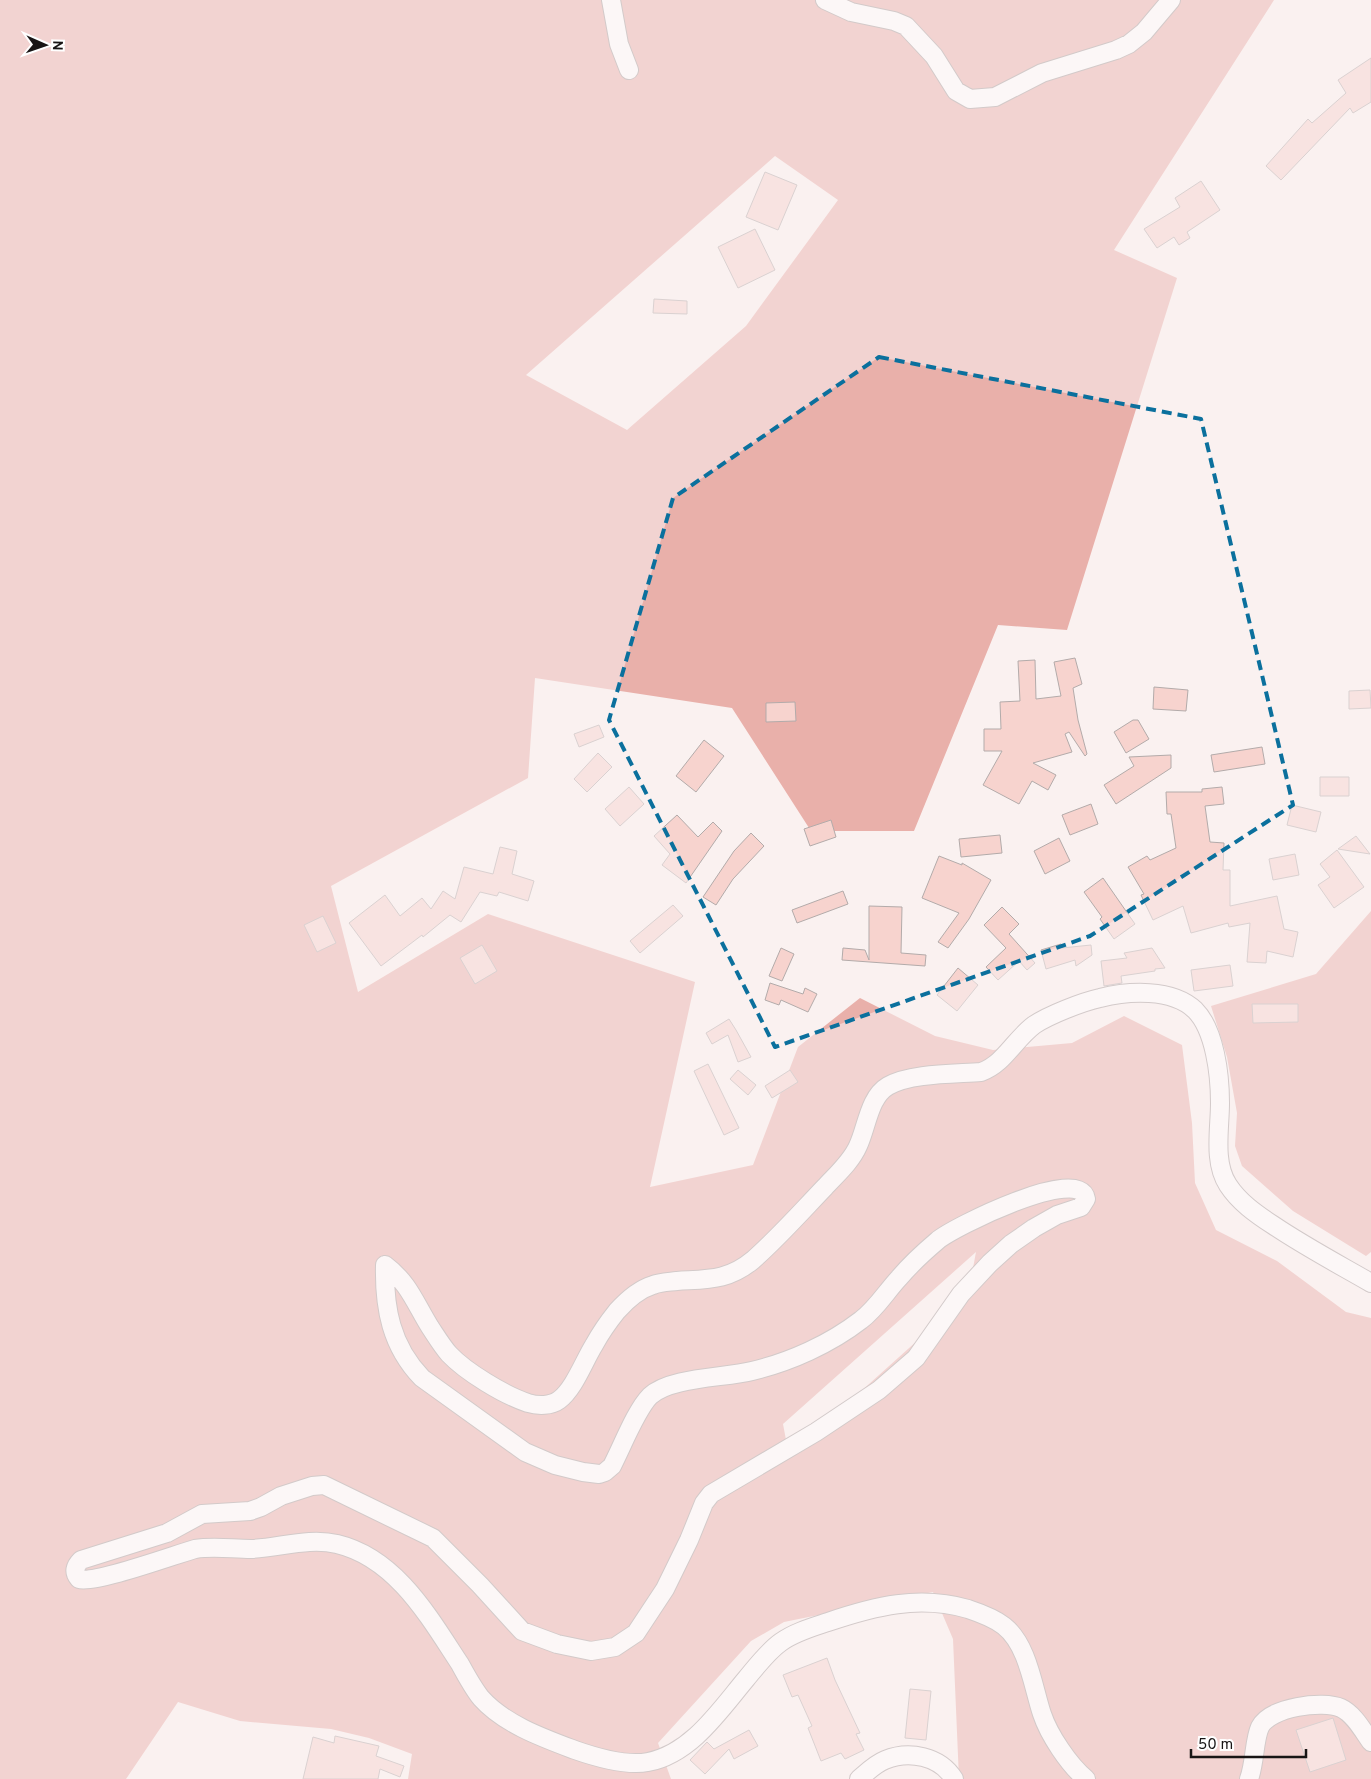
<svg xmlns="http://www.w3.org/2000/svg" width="1371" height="1779" viewBox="0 0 1371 1779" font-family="Overpass,sans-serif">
	<rect width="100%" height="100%" fill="#faf1f0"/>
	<path fill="#e9b0aa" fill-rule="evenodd" d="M0,0H1274L1114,250L1177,278L1067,630L998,625L914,831H811L732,708L535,678L528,778L331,886L358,992L488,914L695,982L650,1187L753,1165L798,1047L860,998L935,1036L993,1050L1072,1043L1124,1016L1182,1045L1192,1123L1195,1183L1216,1230L1277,1261L1346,1312L1371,1318V1779H959L953,1639L933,1592L784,1622L751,1641L658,1743L671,1779H408L412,1754L369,1738L331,1729L240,1721L178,1702L126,1779H0ZM775,156L838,200L746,326L627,430L526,375ZM976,1252L968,1295L789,1456L783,1424Z
		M1371,911V1252L1366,1256L1293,1211L1242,1166L1235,1146L1237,1113L1227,1057L1211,1006L1316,974Z"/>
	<path fill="#f7d3ce" stroke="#b3abaa" d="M1371,58V102L1353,113L1350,108L1281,180L1266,166L1308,119L1312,123L1346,93L1338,80Z
		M765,172L797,185L778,230L746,217Z
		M1201,181L1220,210L1187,232L1190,238L1179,245L1174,237L1157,248L1144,229L1180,207L1175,198Z
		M755,229L775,270L738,288L718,247Z
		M654,299L687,301V314L653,313Z
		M1075,658L1082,684L1073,688L1078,720L1087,754L1085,756L1069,732L1065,734L1072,752L1033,763L1056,775L1048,790L1032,781L1019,804L983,785L1002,751H984V729H1001L1000,702L1020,701L1018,661L1035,660L1036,699L1061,696L1054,662Z
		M1154,687L1188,690L1186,711L1153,709Z
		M1370,690L1371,708L1349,709V691Z
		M795,702L796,721L766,722V703Z
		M1133,720H1138L1149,739L1126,753L1114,732Z
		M599,725L604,737L579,747L574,734Z
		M704,740L724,756L696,792L676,776Z
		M1262,747L1265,764L1214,772L1211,755Z
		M598,753L612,767L587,792L574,779Z
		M1171,755V768L1116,804L1104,785L1134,766L1129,757Z
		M1320,777H1349V796H1320Z
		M629,787L644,804L620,826L605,809Z
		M1222,787L1224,804L1205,806L1210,842L1224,843L1223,870H1230V906L1277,896L1284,929L1298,932L1293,957L1267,951L1266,963L1247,962L1250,923L1229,927L1228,923L1191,933L1183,906L1153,920L1141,895L1144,894L1128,867L1147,856L1150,860L1176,848L1171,814H1167L1166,792H1202V789Z
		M1091,804L1098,824L1070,835L1062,815Z
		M1292,805L1321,812L1316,832L1287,825Z
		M677,815L698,837L713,822L722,831L686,883L662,865L670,854L654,836Z
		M831,820L836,837L810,846L804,829Z
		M751,833L764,846L733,879L716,905L703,897L734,851Z
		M1000,835L1002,853L961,857L959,839Z
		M1356,836L1370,854L1338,849Z
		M1059,838L1070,861L1045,874L1034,851Z
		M500,847L517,851L512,874L534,881L528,901L499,892L497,896L480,892L461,922L450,915L423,937L422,935L381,966L349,923L385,895L400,916L422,898L431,909L443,891L455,899L464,867L493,874Z
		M1337,850L1364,887L1334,908L1318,885L1330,877L1320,864Z
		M1295,854L1299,875L1273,880L1269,859Z
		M939,856L962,865V863L991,880L969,919L948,948L938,942L959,913L922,898Z
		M1103,878L1135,924L1114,939L1100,919L1102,917L1084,892Z
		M843,891L848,904L797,923L792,910Z
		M673,905L683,916L640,953L630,941Z
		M869,906L902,907L901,953L926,955L925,966L842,960L843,948L865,950L869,960Z
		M1002,907L1019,924L1009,934L1035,963L1027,970L1019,961L998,980L986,967L1006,948L984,925Z
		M323,916L336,943L317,952L304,925Z
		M1061,944L1062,948L1091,945L1092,955L1076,966L1075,960L1046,969L1041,950Z
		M482,945L497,971L475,984L460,958Z
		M781,948L794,954L782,981L769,976Z
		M1152,948L1165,968L1155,969V971L1121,976L1122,983L1104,986L1101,961L1127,958L1124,953Z
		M1230,965L1233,986L1194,991L1191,970Z
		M958,968L978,985L957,1011L937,995Z
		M770,983L803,994L805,988L817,994L808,1012L781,1000L779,1005L765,1000Z
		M1252,1004H1298V1022L1253,1023Z
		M729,1019L736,1030L751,1057L738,1062L728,1035L712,1044L706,1033Z
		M708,1064L739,1128L724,1135L694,1071Z
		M738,1070L756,1085L748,1095L730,1079Z
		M790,1070L798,1082L772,1098L765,1086Z
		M827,1658L835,1680L860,1733L856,1734L864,1750L845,1759L841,1753L821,1761L808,1728L812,1726L798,1695L792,1697L783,1675Z
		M910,1689L931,1691L926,1740L905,1738Z
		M1333,1718L1346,1760L1310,1772L1296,1730Z
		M749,1730L758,1746L734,1759L729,1749L705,1774L690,1760L707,1742L714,1749Z
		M335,1736L379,1746L376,1756L404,1766L400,1777L380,1769L378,1779H303L313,1737L334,1743Z"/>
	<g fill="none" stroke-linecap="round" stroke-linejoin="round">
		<defs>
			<path id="minor" d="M611,0L619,44L629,70
				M825,0L851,12L894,21L906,26L934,56L956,91L970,99L995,97L1042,73L1116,50L1129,44L1144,32L1171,0
				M385,1265C384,1308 391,1346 422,1378L525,1452L555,1465L583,1472L599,1474L605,1472L612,1466C622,1447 636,1410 650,1396C670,1377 725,1378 752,1371C790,1362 830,1344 861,1320C876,1309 886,1292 899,1278C910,1265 924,1252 937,1241C953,1227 1081,1164 1086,1199L1081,1207L1057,1215L1034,1228L1011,1244L990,1263L961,1294L916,1358L879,1390L816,1432L711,1494L704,1503L689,1540L665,1589L636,1633L615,1647L591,1651L557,1644L522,1631L480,1585L433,1538L324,1485L312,1486L281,1496L261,1507L250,1511L202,1514L167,1533L81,1560C75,1566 73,1572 79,1579C95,1584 174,1555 195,1549C214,1546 232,1549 251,1549C279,1548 309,1537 337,1544C396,1558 429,1617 460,1664C466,1675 473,1688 481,1698C504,1724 543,1738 575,1750C595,1757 627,1766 648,1762C691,1754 720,1710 746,1679C756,1667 768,1651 781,1642C795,1632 813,1627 828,1622C875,1606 919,1595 968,1609C980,1613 994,1618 1004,1626C1028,1645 1033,1687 1042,1714C1049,1735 1069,1765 1086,1779
				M385,1265C409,1283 415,1303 430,1327C436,1336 442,1346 449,1354C466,1372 504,1395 528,1403C538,1406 551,1406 559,1400C574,1389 584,1361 594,1345C600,1334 609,1321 617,1311C626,1301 640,1289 653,1285C660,1282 669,1282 677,1281C707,1279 728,1281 753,1260C779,1237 801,1212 825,1187C836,1175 851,1162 858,1146C867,1127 869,1097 888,1086C910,1073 955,1074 981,1072C1004,1064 1014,1040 1034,1025C1049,1015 1082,1002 1100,998C1128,991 1172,988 1195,1010C1215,1030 1220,1075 1220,1103C1220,1129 1213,1162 1228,1185C1239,1202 1256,1214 1273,1225C1304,1246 1338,1264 1371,1283
				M859,1779C867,1772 875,1764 885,1760C909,1750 940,1756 954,1779
				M1249,1779C1255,1763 1254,1740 1260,1727C1270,1707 1323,1700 1341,1708C1354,1714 1363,1731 1371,1742"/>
		</defs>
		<use href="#minor" stroke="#a49c9b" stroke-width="20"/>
		<use href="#minor" stroke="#fff" stroke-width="18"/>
	</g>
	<path d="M0 0H1371V1779H0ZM879,357L1201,419L1293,805L1090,936L775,1047L609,720L673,498Z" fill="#faf1f0" fill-opacity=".55" fill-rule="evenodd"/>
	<path fill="none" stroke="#0b709d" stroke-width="4" stroke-dasharray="10 6" stroke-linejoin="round" d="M879,357L1201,419L1293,805L1090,936L775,1047L609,720L673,498Z"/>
	<g transform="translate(45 45) rotate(92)" stroke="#ffffff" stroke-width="4" paint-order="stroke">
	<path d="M0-4L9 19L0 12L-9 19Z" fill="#181515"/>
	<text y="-8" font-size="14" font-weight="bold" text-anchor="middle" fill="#181515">N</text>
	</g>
	<path d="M1191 1749v8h115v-8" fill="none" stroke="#181515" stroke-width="2.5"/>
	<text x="1198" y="1749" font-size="15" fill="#181515" stroke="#ffffff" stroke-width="4" paint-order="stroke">50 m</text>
</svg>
